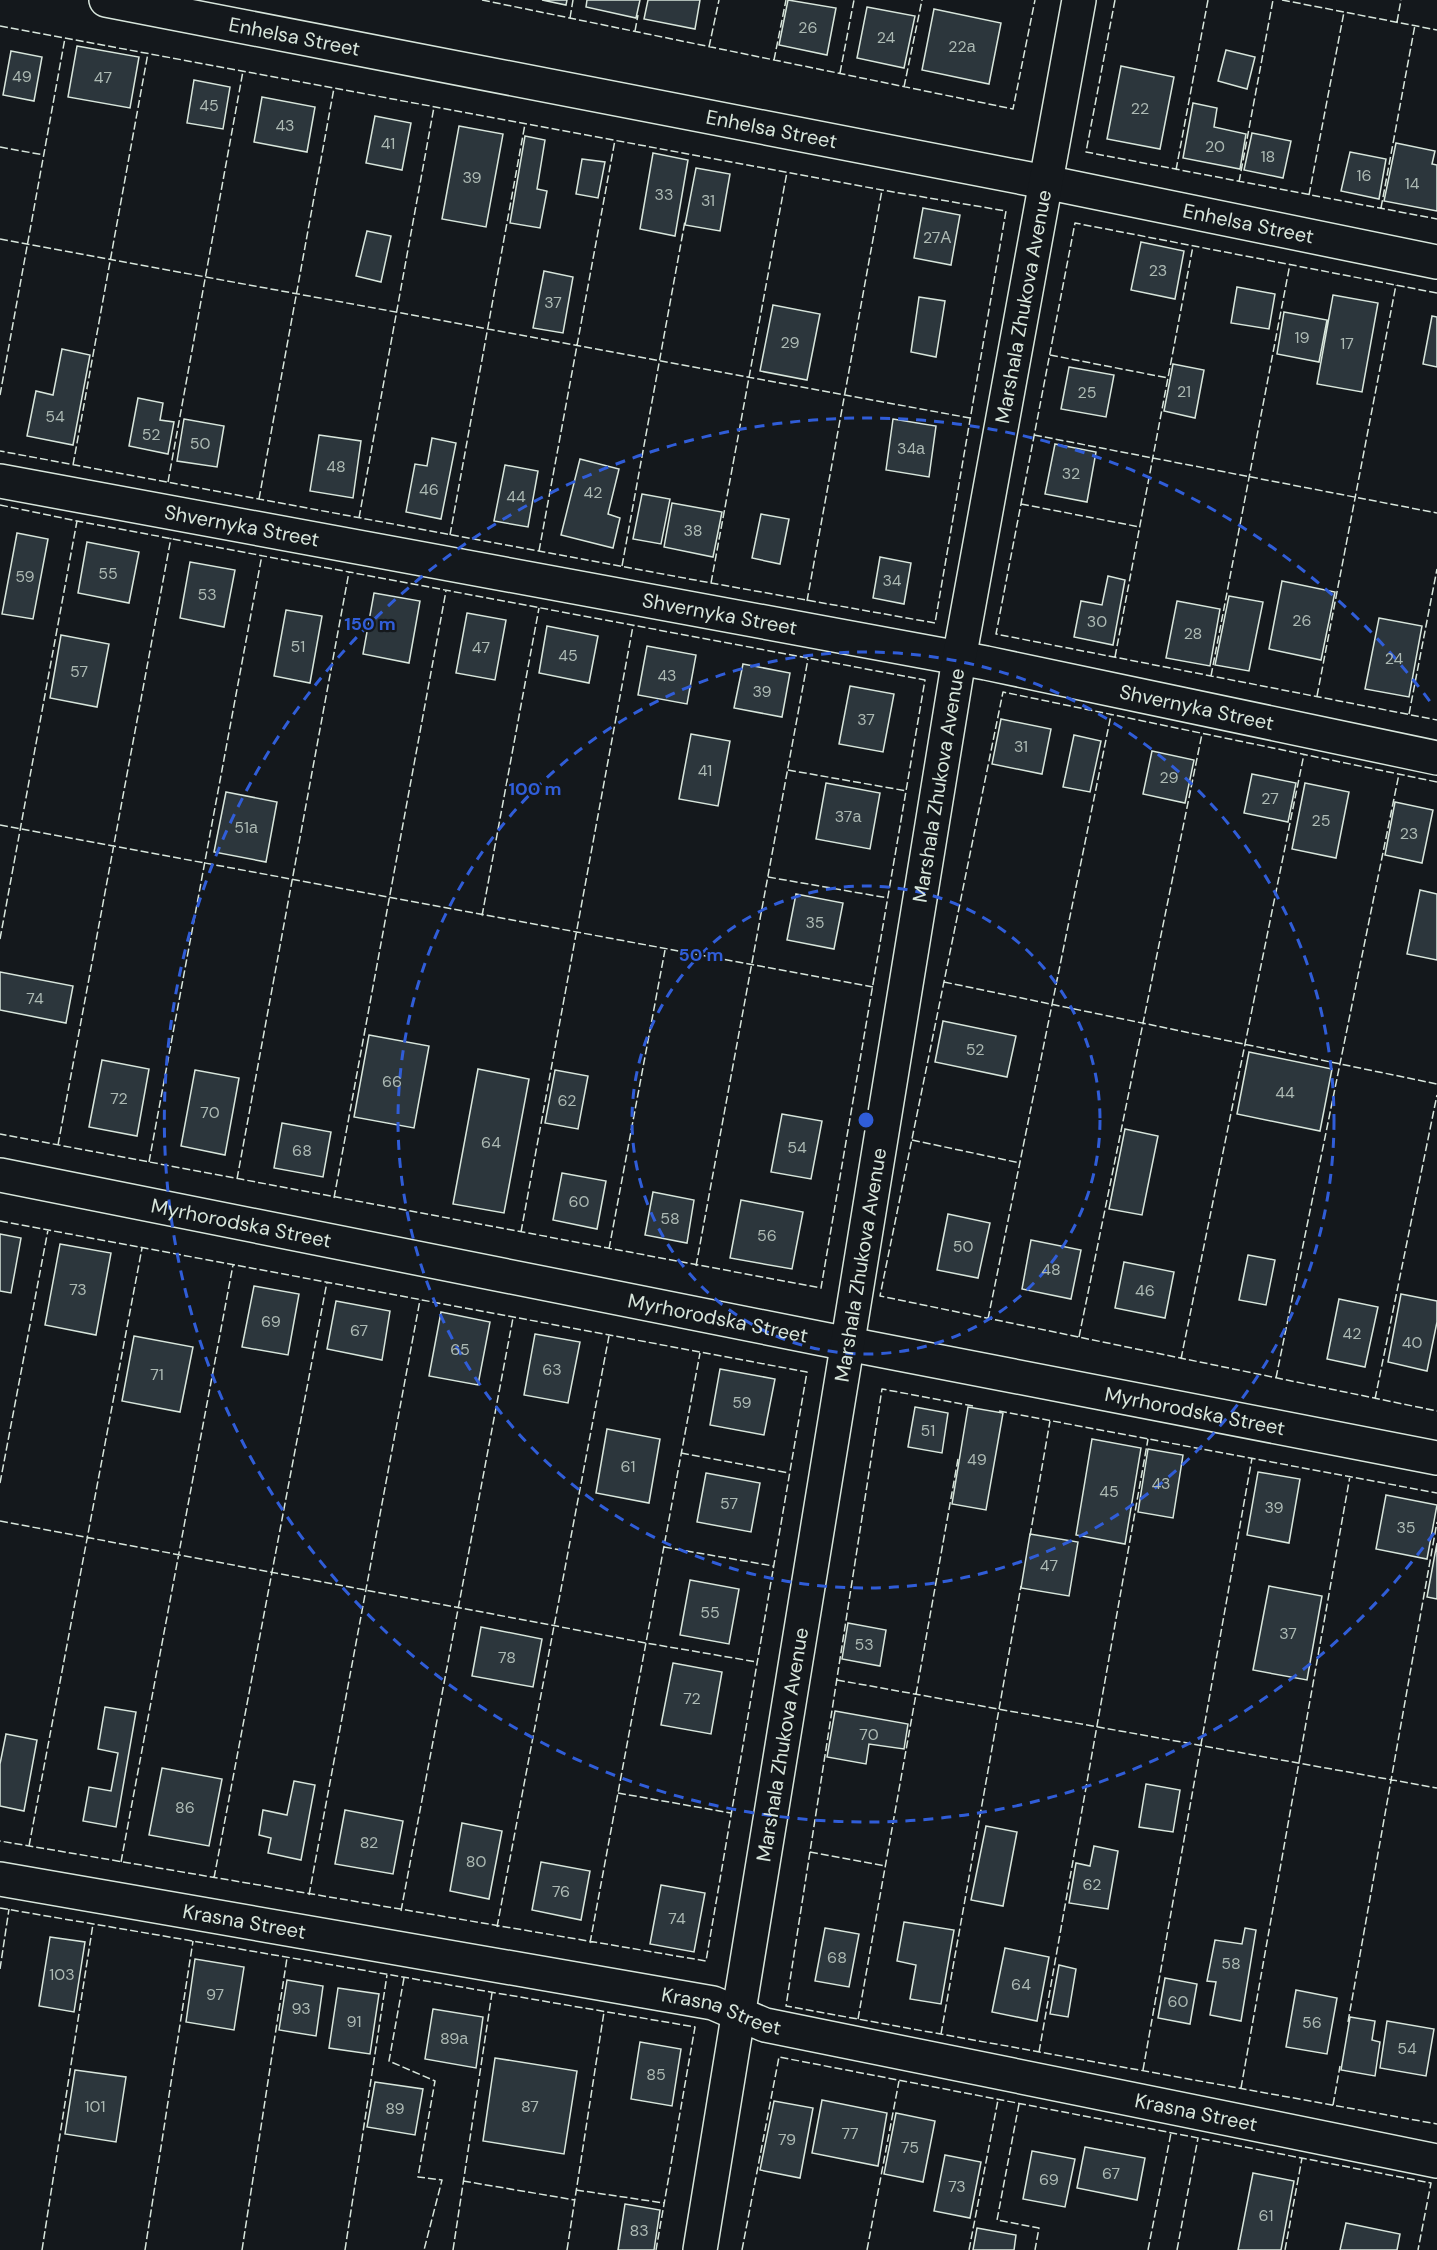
<svg xmlns="http://www.w3.org/2000/svg" width="1437" height="2250" viewBox="0 0 1437 2250" font-family="'DM Sans',sans-serif">
	<rect width="100%" height="100%" fill="#14181c"/>
	<path fill="#2c363c" stroke="#d8e6dc" stroke-width="1.5" d="M542,0H567L566,5Z
		M587,0H640L636,18L586,7Z
		M648,0H700L695,29L644,19Z
		M788,0L836,8L827,55L779,45Z
		M867,7L915,16L904,68L857,58Z
		M934,9L1001,23L989,84L922,70Z
		M77,46L139,57L130,108L68,97Z
		M1226,50L1255,57L1247,89L1218,81Z
		M11,51L42,57L34,101L3,95Z
		M1121,66L1174,77L1160,149L1107,139Z
		M194,80L230,87L223,129L187,123Z
		M262,97L315,107L307,152L254,142Z
		M1193,103L1217,108L1214,127L1246,134L1240,169L1183,158Z
		M375,116L411,123L402,170L366,163Z
		M459,126L503,134L486,227L442,219Z
		M1252,133L1291,141L1283,178L1244,170Z
		M525,136L545,140L537,189L547,191L540,228L510,223Z
		M1396,143L1435,151L1432,164L1437,165V211L1384,201Z
		M1350,152L1386,159L1379,199L1341,191Z
		M653,153L688,160L675,236L640,229Z
		M582,159L605,162L598,198L576,194Z
		M696,168L730,174L720,231L685,225Z
		M923,208L960,215L951,265L914,258Z
		M367,231L391,236L381,282L356,276Z
		M1141,242L1184,251L1175,299L1131,290Z
		M544,271L573,277L563,333L533,328Z
		M1237,287L1275,294L1269,329L1231,323Z
		M1333,295L1378,303L1362,392L1317,384Z
		M919,297L945,301L936,357L911,352Z
		M773,305L820,314L807,380L760,371Z
		M1284,312L1327,320L1319,362L1277,354Z
		M1432,316L1437,317V367L1423,364Z
		M62,349L90,355L73,445L27,436L36,391L53,395Z
		M1173,364L1204,370L1195,418L1164,411Z
		M1069,367L1114,375L1106,417L1061,409Z
		M138,398L163,403L160,420L174,422L168,454L129,446Z
		M184,419L224,426L217,467L177,461Z
		M893,419L936,426L929,477L886,470Z
		M319,435L361,441L353,498L310,491Z
		M432,438L456,443L441,519L406,512L415,464L427,466Z
		M1055,444L1096,452L1087,502L1045,494Z
		M580,459L619,469L608,514L620,518L613,548L561,535Z
		M505,465L538,471L528,527L494,521Z
		M642,494L670,499L661,544L633,539Z
		M672,503L722,512L713,557L664,547Z
		M761,514L789,519L780,564L752,558Z
		M17,533L48,539L33,619L2,614Z
		M87,542L139,552L129,603L78,593Z
		M880,557L911,563L904,604L873,598Z
		M190,562L235,570L224,627L180,618Z
		M1108,576L1125,580L1113,645L1074,637L1081,601L1102,605Z
		M1282,581L1335,592L1321,660L1269,649Z
		M374,593L420,601L409,663L363,654Z
		M1229,596L1263,602L1249,671L1215,665Z
		M1177,601L1220,609L1210,666L1166,658Z
		M286,610L322,616L310,683L274,676Z
		M467,613L506,620L495,680L456,673Z
		M1379,618L1422,626L1409,697L1365,689Z
		M547,626L598,636L589,683L539,673Z
		M61,635L109,644L97,707L50,698Z
		M647,646L696,655L687,704L638,695Z
		M743,664L790,673L782,717L734,708Z
		M850,686L894,694L883,752L839,744Z
		M1001,719L1051,729L1042,774L992,764Z
		M691,734L730,741L718,806L679,799Z
		M1074,735L1101,741L1090,792L1063,787Z
		M1152,751L1194,760L1185,803L1143,794Z
		M1252,774L1296,783L1288,822L1244,813Z
		M826,783L880,793L870,849L816,839Z
		M1305,783L1349,792L1336,858L1292,849Z
		M226,792L277,802L266,862L214,852Z
		M1395,802L1433,810L1422,863L1385,855Z
		M1420,890L1437,894V960L1407,954Z
		M796,894L843,903L834,949L787,940Z
		M0,972L73,986L66,1023L0,1010Z
		M943,1021L1016,1036L1007,1077L935,1062Z
		M369,1035L429,1046L414,1128L354,1117Z
		M1249,1052L1332,1069L1320,1131L1237,1114Z
		M102,1060L149,1069L137,1136L89,1127Z
		M478,1069L529,1079L504,1213L453,1204Z
		M195,1070L239,1078L225,1155L181,1146Z
		M555,1070L588,1076L578,1129L545,1123Z
		M782,1114L822,1121L811,1179L771,1172Z
		M282,1123L331,1132L323,1177L274,1168Z
		M1125,1129L1158,1136L1142,1215L1109,1209Z
		M562,1173L606,1181L597,1229L553,1220Z
		M653,1192L694,1200L687,1243L645,1235Z
		M741,1200L803,1212L792,1269L730,1258Z
		M948,1214L990,1223L978,1278L937,1270Z
		M0,1234L21,1238L11,1293L0,1291Z
		M1031,1240L1081,1250L1071,1299L1022,1289Z
		M60,1244L111,1253L96,1335L45,1325Z
		M1248,1255L1275,1260L1266,1305L1239,1300Z
		M1124,1262L1174,1272L1165,1318L1115,1308Z
		M254,1286L299,1294L288,1355L242,1347Z
		M1401,1294L1437,1301V1322L1427,1371L1388,1362Z
		M1339,1299L1378,1307L1365,1367L1327,1359Z
		M336,1301L390,1311L382,1360L327,1349Z
		M441,1312L490,1322L478,1385L429,1376Z
		M535,1334L580,1342L568,1403L524,1395Z
		M134,1336L193,1347L180,1412L122,1401Z
		M720,1369L775,1379L764,1435L710,1425Z
		M915,1407L948,1413L942,1453L908,1447Z
		M968,1407L1003,1413L986,1510L952,1504Z
		M607,1429L660,1439L649,1503L596,1493Z
		M1092,1439L1141,1448L1125,1544L1076,1535Z
		M1148,1449L1183,1455L1173,1518L1138,1512Z
		M1258,1472L1300,1479L1289,1543L1247,1535Z
		M706,1473L760,1483L751,1532L697,1522Z
		M1386,1495L1437,1505L1427,1559L1376,1549Z
		M1030,1534L1078,1542L1069,1596L1021,1588Z
		M1437,1543V1599L1427,1597Z
		M690,1580L739,1589L729,1644L680,1635Z
		M1269,1586L1322,1596L1307,1680L1253,1670Z
		M848,1623L886,1630L880,1666L842,1659Z
		M481,1627L542,1639L533,1687L472,1676Z
		M673,1663L722,1672L711,1734L661,1725Z
		M105,1707L136,1712L116,1827L83,1821L89,1787L111,1791L118,1753L98,1749Z
		M835,1711L908,1724L904,1749L869,1744L866,1764L827,1757Z
		M6,1734L37,1740L24,1811L0,1806V1764Z
		M162,1768L222,1779L209,1846L149,1835Z
		M294,1781L315,1785L301,1860L268,1853L271,1838L259,1835L263,1810L287,1815Z
		M1146,1784L1180,1790L1173,1832L1139,1827Z
		M345,1810L403,1821L393,1874L335,1864Z
		M462,1823L502,1831L489,1899L450,1891Z
		M986,1826L1017,1832L1003,1906L971,1900Z
		M1094,1846L1118,1851L1108,1909L1069,1903L1076,1863L1090,1866Z
		M541,1862L590,1871L581,1920L532,1910Z
		M661,1885L705,1893L694,1952L650,1944Z
		M904,1922L954,1930L941,2004L910,1999L916,1965L897,1961Z
		M825,1928L859,1934L849,1987L815,1981Z
		M1245,1928L1256,1930L1241,2021L1210,2015L1216,1982L1207,1981L1215,1940L1242,1944Z
		M50,1937L85,1942L74,2012L39,2006Z
		M1005,1948L1049,1957L1037,2021L992,2012Z
		M195,1959L244,1967L234,2030L186,2022Z
		M1059,1965L1076,1969L1068,2017L1050,2014Z
		M1165,1978L1197,1984L1190,2024L1158,2018Z
		M287,1980L323,1986L316,2036L279,2030Z
		M338,1988L379,1994L370,2054L329,2048Z
		M1296,1990L1337,1998L1327,2054L1286,2047Z
		M433,2009L483,2017L476,2068L425,2059Z
		M1350,2017L1375,2021L1372,2040L1380,2042L1375,2076L1341,2070Z
		M1387,2021L1434,2029L1426,2076L1380,2068Z
		M640,2042L681,2049L672,2106L631,2099Z
		M495,2058L577,2071L564,2154L483,2141Z
		M75,2070L126,2077L116,2142L65,2134Z
		M375,2082L423,2089L415,2135L367,2127Z
		M822,2100L887,2113L878,2166L812,2153Z
		M774,2101L813,2108L800,2178L760,2170Z
		M896,2113L935,2121L923,2182L884,2174Z
		M1085,2147L1145,2158L1137,2200L1077,2188Z
		M1032,2151L1075,2159L1065,2207L1023,2199Z
		M945,2155L981,2162L970,2218L934,2211Z
		M1253,2173L1294,2181L1281,2250H1238Z
		M625,2204L660,2210L654,2250H618Z
		M1346,2223L1400,2234L1397,2250H1340Z
		M977,2228L1016,2235L1014,2250H973Z"/>
	<g fill="none" stroke-linecap="round" stroke-linejoin="round">
		<defs>
			<g id="minor">
				<path id="s1" d="M106,0L1045,182L1437,262"/>
				<path id="s2" d="M0,481L986,663L1437,758"/>
				<path id="s3" d="M0,1175L848,1344L1437,1458"/>
				<path id="s4" d="M0,1879L713,2003L765,2025L1437,2161"/>
				<path id="s5" d="M700,2250L959,659L1079,0"/>
			</g>
		</defs>
		<use href="#minor" stroke="#d8e6dc" stroke-width="36"/>
		<use href="#minor" stroke="#14181c" stroke-width="33"/>
		<path stroke="#d8e6dc" stroke-width="1.5" stroke-dasharray="8 3" stroke-linecap="butt" d="M482,0L1013,109L1035,0
			M1115,0L1086,152L1437,219
			M1282,0L1437,30
			M570,18L573,0
			M1397,22L1401,0
			M0,26L882,190L1006,211L935,623L711,583L0,451
			M635,31L638,15
			M709,47L719,0
			M774,60L786,0
			M840,73L854,0
			M904,87L922,0
			M0,147L44,155
			M1176,170L1208,0
			M1239,182L1273,0
			M1309,195L1344,12
			M1381,208L1415,25
			M0,239L970,418
			M1437,293L1075,223L996,634L1437,720
			M1050,355L1168,378
			M0,395L65,38
			M1034,435L1437,513
			M73,465L148,53
			M168,482L243,71
			M259,499L334,88
			M1021,504L1140,527
			M0,505L77,521L925,680L821,1288L0,1134
			M359,518L434,107
			M450,535L525,124
			M539,551L615,140
			M622,566L685,221
			M711,583L787,172
			M807,601L882,190
			M1115,657L1193,246
			M1211,676L1290,264
			M1317,696L1396,285
			M1409,714L1437,569
			M788,770L907,791
			M1437,782L1003,692L880,1296L1437,1411
			M0,825L873,987
			M768,877L888,898
			M482,916L539,608
			M0,939L77,521
			M944,982L1437,1084
			M912,1140L1020,1163
			M58,1145L171,538
			M149,1162L262,555
			M237,1179L349,572
			M334,1198L446,591
			M0,1221L807,1372L706,1961L0,1841
			M521,1232L633,626
			M609,1249L665,950
			M696,1266L808,659
			M988,1319L1111,715
			M1079,1337L1202,734
			M1181,1359L1304,754
			M1276,1378L1399,774
			M1375,1399L1437,1095
			M973,1406L882,1389L786,2006L1437,2124
			M999,1411L1437,1493
			M681,1453L789,1473
			M0,1483L48,1230
			M0,1521L646,1643L757,1662
			M1030,1536L1050,1421
			M664,1547L773,1566
			M837,1680L1437,1788
			M618,1793L731,1813
			M29,1846L142,1248
			M810,1852L885,1866
			M121,1862L233,1265
			M214,1878L327,1282
			M309,1895L420,1300
			M0,1908L695,2027L656,2250
			M401,1911L513,1318
			M497,1927L609,1336
			M590,1943L700,1353
			M0,1969L9,1909
			M404,1978L389,2061L435,2081L418,2177L442,2180L424,2250
			M858,2019L958,1459
			M1348,2022L1437,1522
			M941,2034L1021,1586
			M1039,2052L1148,1439
			M1143,2070L1252,1458
			M1241,2088L1350,1476
			M1019,2104L997,2220L1039,2228L1035,2250
			M1333,2105L1340,2066
			M463,2181L575,2200
			M576,2190L664,2203
			M42,2250L93,1924
			M145,2250L193,1941
			M242,2250L287,1958
			M345,2250L387,1975
			M453,2250L492,1993
			M567,2250L604,2012
			M742,2250L779,2057L1431,2183L1418,2250
			M867,2250L899,2081
			M969,2250L998,2100
			M1148,2250L1171,2133
			M1177,2250L1198,2138
			M1285,2250L1302,2158"/>
	</g>
	<g fill="none" stroke="#305dd8" stroke-width="3" stroke-dasharray="10 8">
		<circle cx="866" cy="1120" r="234"/>
		<circle cx="866" cy="1120" r="468"/>
		<path d="M1434 1533A702 702 0 1 1 1434 707"/>
	</g>
	<g text-anchor="middle" dominant-baseline="central" stroke-width="4.5" stroke-linejoin="round" paint-order="stroke">
		<g font-size="16" fill="#adbab4">
			<text x="808" y="27">26</text>
			<text x="886" y="37">24</text>
			<text x="962" y="46">22а</text>
			<text x="22" y="76">49</text>
			<text x="103" y="77">47</text>
			<text x="209" y="105">45</text>
			<text x="1140" y="108">22</text>
			<text x="285" y="125">43</text>
			<text x="388" y="143">41</text>
			<text x="1215" y="146">20</text>
			<text x="1268" y="156">18</text>
			<text x="1364" y="175">16</text>
			<text x="472" y="177">39</text>
			<text x="1412" y="183">14</text>
			<text x="664" y="194">33</text>
			<text x="708" y="200">31</text>
			<text x="937" y="237">27А</text>
			<text x="1158" y="270">23</text>
			<text x="553" y="302">37</text>
			<text x="1302" y="337">19</text>
			<text x="790" y="342">29</text>
			<text x="1347" y="343">17</text>
			<text x="1184" y="391">21</text>
			<text x="1087" y="392">25</text>
			<text x="55" y="416">54</text>
			<text x="151" y="434">52</text>
			<text x="200" y="443">50</text>
			<text x="911" y="448">34а</text>
			<text x="336" y="466">48</text>
			<text x="1071" y="473">32</text>
			<text x="429" y="489">46</text>
			<text x="593" y="492">42</text>
			<text x="516" y="496">44</text>
			<text x="693" y="530">38</text>
			<text x="108" y="573">55</text>
			<text x="25" y="576">59</text>
			<text x="892" y="580">34</text>
			<text x="207" y="594">53</text>
			<text x="1302" y="620">26</text>
			<text x="1097" y="621">30</text>
			<text x="1193" y="633">28</text>
			<text x="298" y="646">51</text>
			<text x="481" y="647">47</text>
			<text x="568" y="655">45</text>
			<text x="1394" y="658">24</text>
			<text x="79" y="671">57</text>
			<text x="667" y="675">43</text>
			<text x="762" y="691">39</text>
			<text x="866" y="719">37</text>
			<text x="1021" y="746">31</text>
			<text x="705" y="770">41</text>
			<text x="1169" y="777">29</text>
			<text x="1270" y="798">27</text>
			<text x="848" y="816">37а</text>
			<text x="1321" y="820">25</text>
			<text x="246" y="827">51а</text>
			<text x="1409" y="833">23</text>
			<text x="815" y="922">35</text>
			<text x="35" y="998">74</text>
			<text x="975" y="1049">52</text>
			<text x="392" y="1081">66</text>
			<text x="1285" y="1092">44</text>
			<text x="119" y="1098">72</text>
			<text x="567" y="1100">62</text>
			<text x="210" y="1112">70</text>
			<text x="491" y="1142">64</text>
			<text x="797" y="1147">54</text>
			<text x="302" y="1150">68</text>
			<text x="579" y="1201">60</text>
			<text x="670" y="1218">58</text>
			<text x="767" y="1235">56</text>
			<text x="963" y="1246">50</text>
			<text x="1051" y="1269">48</text>
			<text x="78" y="1289">73</text>
			<text x="1145" y="1290">46</text>
			<text x="271" y="1321">69</text>
			<text x="359" y="1330">67</text>
			<text x="1352" y="1333">42</text>
			<text x="1412" y="1342">40</text>
			<text x="460" y="1349">65</text>
			<text x="552" y="1369">63</text>
			<text x="157" y="1374">71</text>
			<text x="742" y="1402">59</text>
			<text x="928" y="1430">51</text>
			<text x="977" y="1459">49</text>
			<text x="628" y="1466">61</text>
			<text x="1161" y="1483">43</text>
			<text x="1109" y="1491">45</text>
			<text x="729" y="1503">57</text>
			<text x="1274" y="1507">39</text>
			<text x="1406" y="1527">35</text>
			<text x="1049" y="1565">47</text>
			<text x="710" y="1612">55</text>
			<text x="1288" y="1633">37</text>
			<text x="864" y="1644">53</text>
			<text x="507" y="1657">78</text>
			<text x="692" y="1698">72</text>
			<text x="869" y="1734">70</text>
			<text x="185" y="1807">86</text>
			<text x="369" y="1842">82</text>
			<text x="476" y="1861">80</text>
			<text x="1092" y="1884">62</text>
			<text x="561" y="1891">76</text>
			<text x="677" y="1918">74</text>
			<text x="837" y="1957">68</text>
			<text x="1231" y="1963">58</text>
			<text x="62" y="1974">103</text>
			<text x="1021" y="1984">64</text>
			<text x="215" y="1994">97</text>
			<text x="1178" y="2001">60</text>
			<text x="301" y="2008">93</text>
			<text x="354" y="2021">91</text>
			<text x="1312" y="2022">56</text>
			<text x="454" y="2038">89а</text>
			<text x="1407" y="2048">54</text>
			<text x="656" y="2074">85</text>
			<text x="95" y="2106">101</text>
			<text x="530" y="2106">87</text>
			<text x="395" y="2108">89</text>
			<text x="850" y="2133">77</text>
			<text x="787" y="2139">79</text>
			<text x="910" y="2147">75</text>
			<text x="1111" y="2173">67</text>
			<text x="1049" y="2179">69</text>
			<text x="957" y="2186">73</text>
			<text x="1266" y="2215">61</text>
			<text x="639" y="2230">83</text>
		</g>
		<g font-size="20" fill="#d8e6dc" stroke="#14181c">
			<text stroke="none"><textPath href="#s1" startOffset="192">Enhelsa Street</textPath></text>
			<text stroke="none"><textPath href="#s1" startOffset="678">Enhelsa Street</textPath></text>
			<text stroke="none"><textPath href="#s1" startOffset="1164">Enhelsa Street</textPath></text>
			<text stroke="none"><textPath href="#s5" startOffset="1970">Marshala Zhukova Avenue</textPath></text>
			<text stroke="none"><textPath href="#s2" startOffset="246">Shvernyka Street</textPath></text>
			<text stroke="none"><textPath href="#s2" startOffset="732">Shvernyka Street</textPath></text>
			<text stroke="none"><textPath href="#s2" startOffset="1218">Shvernyka Street</textPath></text>
			<text stroke="none"><textPath href="#s5" startOffset="1484">Marshala Zhukova Avenue</textPath></text>
			<text stroke="none"><textPath href="#s3" startOffset="246">Myrhorodska Street</textPath></text>
			<text stroke="none"><textPath href="#s5" startOffset="998">Marshala Zhukova Avenue</textPath></text>
			<text stroke="none"><textPath href="#s3" startOffset="732">Myrhorodska Street</textPath></text>
			<text stroke="none"><textPath href="#s3" startOffset="1218">Myrhorodska Street</textPath></text>
			<text stroke="none"><textPath href="#s5" startOffset="512">Marshala Zhukova Avenue</textPath></text>
			<text stroke="none"><textPath href="#s4" startOffset="248">Krasna Street</textPath></text>
			<text stroke="none"><textPath href="#s4" startOffset="734">Krasna Street</textPath></text>
			<text stroke="none"><textPath href="#s4" startOffset="1220">Krasna Street</textPath></text>
		</g>
	</g>
	<circle cx="866" cy="1120" r="9" fill="#305dd8" stroke="#14181c" stroke-width="3"/>
	<g font-size="18" text-anchor="middle" font-weight="bold" fill="#305dd8" stroke="#14181c" stroke-width="4.5" stroke-linejoin="round" paint-order="stroke">
		<text x="370" y="630">150 m</text>
		<text x="535" y="795">100 m</text>
		<text x="701" y="961">50 m</text>
	</g>
</svg>
